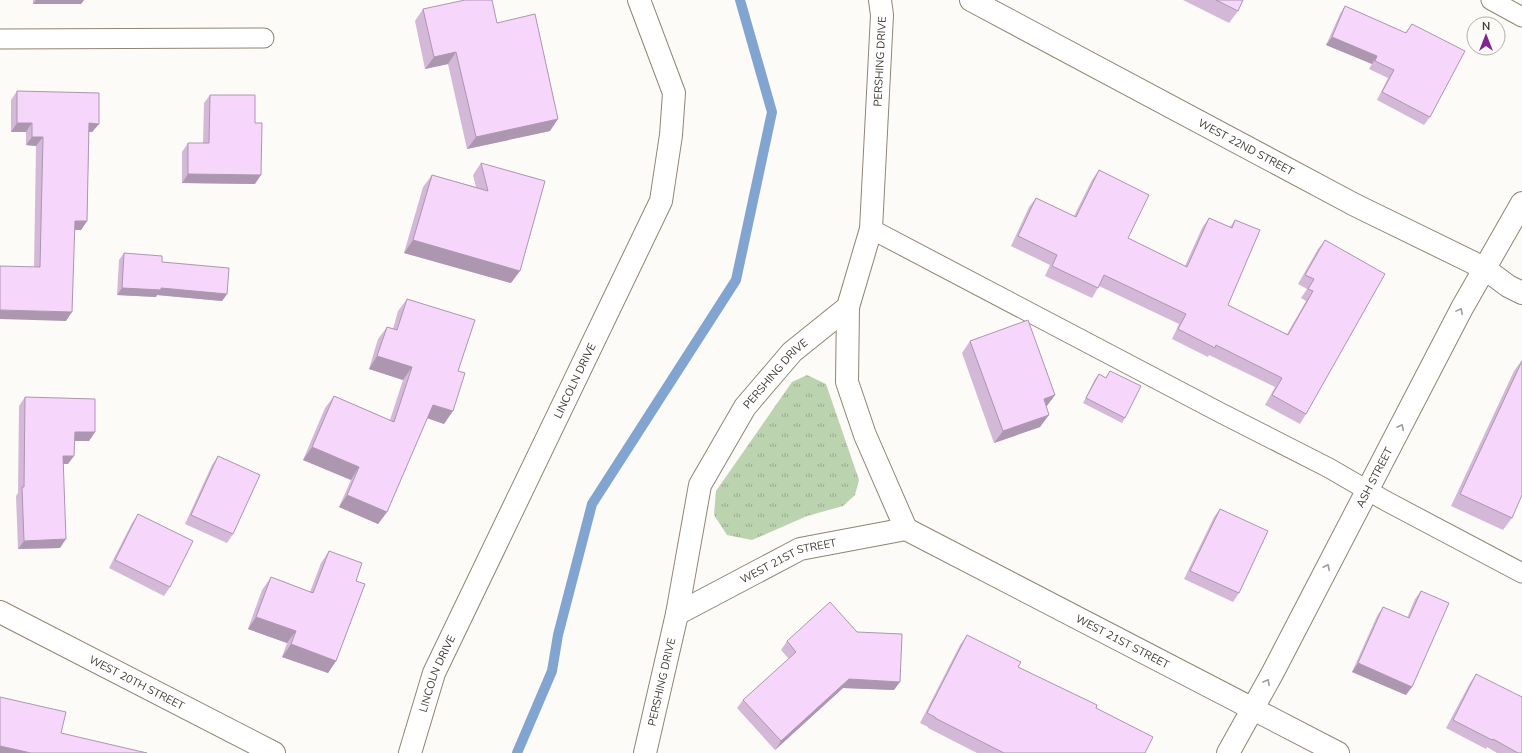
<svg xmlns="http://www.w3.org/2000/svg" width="1522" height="753" viewBox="0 0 1522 753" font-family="'Nunito Sans',sans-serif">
	<defs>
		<pattern id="grass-tufts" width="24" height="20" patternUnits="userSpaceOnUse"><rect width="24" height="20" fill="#bbd3af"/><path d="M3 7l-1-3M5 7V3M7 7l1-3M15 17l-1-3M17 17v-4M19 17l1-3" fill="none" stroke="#9aac8f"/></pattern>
	</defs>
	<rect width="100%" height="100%" fill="#fdfbf7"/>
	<path fill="url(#grass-tufts)" d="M807,375L826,384L859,480L855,495L843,506L807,516L752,540L727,535L714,515L716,491L792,382Z"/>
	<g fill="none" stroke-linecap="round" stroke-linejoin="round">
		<path stroke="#81a4d1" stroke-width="10" d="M517,753L552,671L558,635L592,504L736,280L772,112L740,0"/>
		<defs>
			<path id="service" d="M1491,0L1522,17
				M0,39L264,38
				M871,229L1219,412L1329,468L1386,501L1522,573"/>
			<g id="minor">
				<path id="s1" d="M971,0L1355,205L1484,268L1508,286L1522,293"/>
				<path d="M848,307L847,382L865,435L906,529"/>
				<path id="s2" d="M0,612L274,753"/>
				<path id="s3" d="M677,614L800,549L906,529L1338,753"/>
				<path id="s4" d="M410,753L434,673L661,201L671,135L674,93L639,0"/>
				<path id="s5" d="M645,753L677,614L700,485L745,407L792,352L848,307L871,229L882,15L880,0"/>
				<path id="s6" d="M1228,753L1272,674L1462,308L1522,203"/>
			</g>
		</defs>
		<use href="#service" stroke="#908474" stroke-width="21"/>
		<use href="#minor" stroke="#908474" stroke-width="24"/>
		<use href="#service" stroke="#fff" stroke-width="19"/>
		<use href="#minor" stroke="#fff" stroke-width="22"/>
	</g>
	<path fill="#d4b8d8" d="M33,0H84L81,4H33Z
		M1183,0H1243L1238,11L1229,23Z
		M1345,6L1405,33L1412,24L1430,117L1424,125L1377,100L1388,78L1369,69L1372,64L1326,45L1340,14Z
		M423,9L497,23L550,131L467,149L448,64L425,69L415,21Z
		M17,91L99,124L92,132H89L87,221L81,230H75L66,321L34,267L36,146L26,145V132H11V100Z
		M210,95L255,184L182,183V152L188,143H203L204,103Z
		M481,163L511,283L404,253L423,187L432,175L476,187L473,175Z
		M1099,170L1128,238L1185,266L1202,228L1209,218L1230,227L1235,220L1228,305L1287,334L1306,301L1301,298L1307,289L1298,284L1318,249L1325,240L1306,414L1300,424L1265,405L1275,387L1209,355L1208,357L1172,339L1179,324L1099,286L1092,298L1045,276L1050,265L1011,246L1029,207L1036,198L1074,216L1092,180Z
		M124,253L162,262L227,294L222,301L157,295L156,297L117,295L119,260Z
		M407,299L458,371L444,424L427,418L387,512L378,524L339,507L351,480L303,460L325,408L334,396L390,420L403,380L369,369L378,339L387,327L393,329L398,311Z
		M970,341L1055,395L1046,407L1040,427L994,443L962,353Z
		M1522,360L1512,518L1503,530L1451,506L1514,371Z
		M1110,371L1125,418L1122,423L1083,403L1095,379L1099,374L1105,378Z
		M25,397L95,432L89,441H75L68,464H63L60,548L18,549L16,496L18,493L19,406Z
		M218,456L233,534L227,543L185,524L212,465Z
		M1220,509L1239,593L1233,602L1184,579L1214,517Z
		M138,514L170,587L164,596L109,568L132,523Z
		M329,551L356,581L336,661L328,673L282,657L287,643L248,629L262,590L271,577L310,592L321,563Z
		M1421,591L1406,695L1352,672L1377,616L1383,607L1407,618L1415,599Z
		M967,635L1018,667L1096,708L1145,753H977L928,728V727L920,723L960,645Z
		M787,641L894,690L843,688L775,750L737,708L743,700L789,659L781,650Z
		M1476,674L1522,753H1497L1487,747L1486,749L1446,728L1470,683Z"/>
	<path fill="#ac96b0" d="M36,0H84L81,4H33Z
		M1332,37L1377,56L1372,64L1326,45Z
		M456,52L448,64L425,69L434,57Z
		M558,119L550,131L467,149L476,137Z
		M17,123H32L26,132H11Z
		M89,123L99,124L92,132H83Z
		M32,137H43L36,146L26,145Z
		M188,174L261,175L255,184L182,183Z
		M75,221H87L81,230H69Z
		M413,240L520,271L511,283L404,253Z
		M122,288H161L227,294L222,301L157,295L156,297L117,295Z
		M0,310L72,312L66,321L0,319Z
		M377,356L412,367L403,380L369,369Z
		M1055,395L1046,407L1044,399Z
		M433,405L453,411L444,424L424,417Z
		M1049,415L1040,427L994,443L1003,431Z
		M75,432H95L89,441H69Z
		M312,447L359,467L351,480L303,460Z
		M63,456H74L68,464H57Z
		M347,495L387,512L378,524L339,507Z
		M66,539L60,548L18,549L24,541Z
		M256,617L296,631L287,643L248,629Z
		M291,644L336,661L328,673L282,657Z
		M1358,663L1412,687L1406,695L1352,672Z
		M849,679L900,682L894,690L843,688L775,750L781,741Z
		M0,746L31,753H0Z"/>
	<path fill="#f6d6fb" stroke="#ac96b0" d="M465,0H492L497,23L535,14L558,119L476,137L456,52L434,57L423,9Z
		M1216,0H1243L1238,11Z
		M1345,6L1406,33L1412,24L1465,51L1430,117L1382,92L1394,70L1375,61L1377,56L1332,37Z
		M17,91L99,93V124L89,123L87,221H75L72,312L0,310V266L40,267L43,137H32V123H17Z
		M210,95H255V123H262L261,175L188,174V143H209Z
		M481,163L545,181L520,271L413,240L432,175L488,191Z
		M1099,170L1149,195L1128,238L1187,267L1209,218L1232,228L1235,220L1260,230L1228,305L1288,335L1313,291L1308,289L1314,279L1305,275L1325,240L1385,274L1306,414L1272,395L1282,378L1216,345L1215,348L1178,329L1186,314L1104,275L1098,288L1052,266L1057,255L1018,236L1036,198L1076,217Z
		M124,253L162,256V262L229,268L227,294L161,288V290L122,288Z
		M407,299L475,320L458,371L465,373L453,411L433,405L387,512L347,495L359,467L312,447L334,396L394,422L412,367L377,356L387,327L397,330Z
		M1028,320L1055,395L1044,399L1049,415L1003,431L970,341Z
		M1522,361V495L1512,518L1460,494Z
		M1110,371L1141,386L1125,418L1086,398L1099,374L1106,378Z
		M25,397L95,399V432H75L74,456H63L66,539L24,541L22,487H24Z
		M218,456L260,475L233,534L191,515Z
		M1220,509L1268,531L1239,593L1190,571Z
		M138,514L193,541L170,587L115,560Z
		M329,551L362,563L356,581L365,584L336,661L291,644L296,631L256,617L271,577L313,593Z
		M1421,591L1449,603L1412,687L1358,663L1383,607L1409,618Z
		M830,602L857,632L902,634L900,682L849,679L781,741L743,700L796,652L787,641Z
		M967,635L1021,662L1018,667L1097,705L1096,708L1153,737L1145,753H1004L935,718V717L927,713Z
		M1476,674L1522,697V753H1518L1493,739L1492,740L1453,720Z
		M0,697L66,712L61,733L147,753H31L0,746Z"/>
	<defs><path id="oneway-chevron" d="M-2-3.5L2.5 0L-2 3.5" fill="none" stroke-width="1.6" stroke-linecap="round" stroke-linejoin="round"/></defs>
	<g stroke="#a09e9a">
		<use href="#oneway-chevron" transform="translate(1460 311) rotate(-62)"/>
		<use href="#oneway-chevron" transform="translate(1401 427) rotate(-63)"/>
		<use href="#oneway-chevron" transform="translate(1327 567) rotate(-63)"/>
		<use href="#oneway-chevron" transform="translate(1267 682) rotate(-61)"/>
	</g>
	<g text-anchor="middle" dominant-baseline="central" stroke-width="3.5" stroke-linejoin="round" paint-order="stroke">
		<g font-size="11" fill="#413c35" stroke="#fdfbf7">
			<text stroke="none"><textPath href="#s5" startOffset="757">PERSHING DRIVE</textPath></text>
			<text stroke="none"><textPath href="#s1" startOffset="312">WEST 22ND STREET</textPath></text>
			<text stroke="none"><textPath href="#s5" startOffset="409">PERSHING DRIVE</textPath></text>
			<text stroke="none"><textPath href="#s4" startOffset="408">LINCOLN DRIVE</textPath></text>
			<text stroke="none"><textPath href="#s6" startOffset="312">ASH STREET</textPath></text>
			<text stroke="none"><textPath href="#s3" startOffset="124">WEST 21ST STREET</textPath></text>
			<text stroke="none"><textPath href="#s3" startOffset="491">WEST 21ST STREET</textPath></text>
			<text stroke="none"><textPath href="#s4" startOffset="84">LINCOLN DRIVE</textPath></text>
			<text stroke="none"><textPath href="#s5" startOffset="73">PERSHING DRIVE</textPath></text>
			<text stroke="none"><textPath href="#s2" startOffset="154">WEST 20TH STREET</textPath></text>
		</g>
	</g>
	<g transform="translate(1486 36)"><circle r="19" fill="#fdfbf7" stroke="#b2afa9"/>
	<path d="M0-3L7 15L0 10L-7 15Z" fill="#812591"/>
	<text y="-6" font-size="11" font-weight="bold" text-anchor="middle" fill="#413c35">N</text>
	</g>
</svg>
